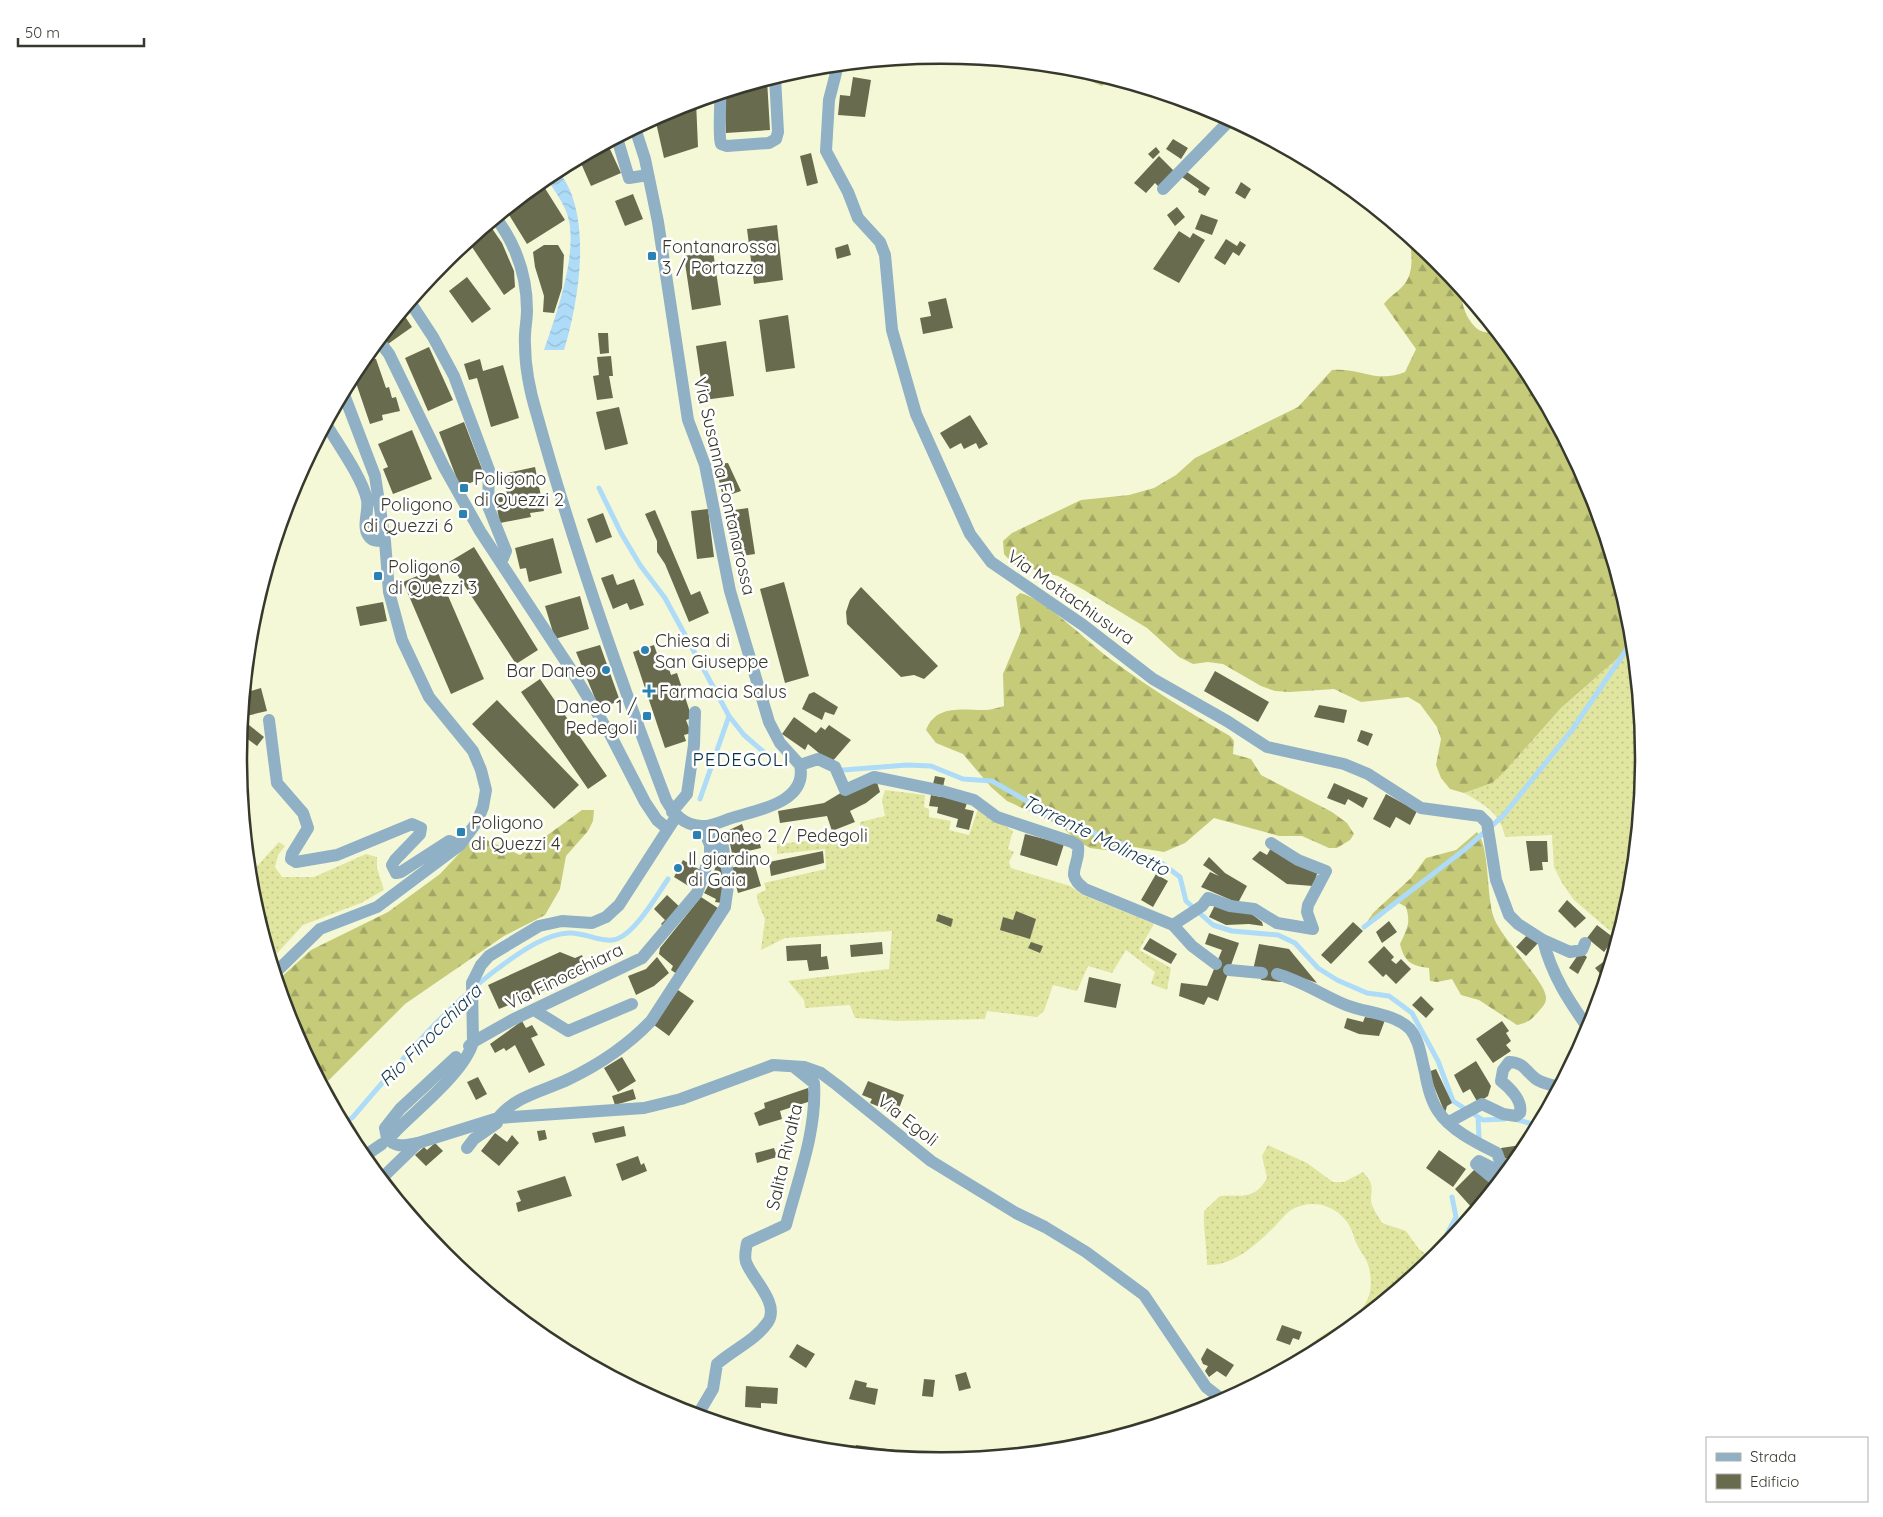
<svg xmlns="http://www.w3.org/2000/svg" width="1883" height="1517" viewBox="0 0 1883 1517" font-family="Quicksand,sans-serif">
	<defs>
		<pattern id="grass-dots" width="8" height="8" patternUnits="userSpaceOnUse" patternTransform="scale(1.25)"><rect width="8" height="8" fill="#e0e5a0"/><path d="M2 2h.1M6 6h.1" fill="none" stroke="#c1c58a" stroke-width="1.8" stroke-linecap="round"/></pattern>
		<pattern id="forest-firs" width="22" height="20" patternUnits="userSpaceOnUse" patternTransform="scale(1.25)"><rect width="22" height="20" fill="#c6cb7a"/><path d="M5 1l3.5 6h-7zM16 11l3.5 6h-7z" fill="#a2a664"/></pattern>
		<pattern id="water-waves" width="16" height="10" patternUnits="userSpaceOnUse" patternTransform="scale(1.25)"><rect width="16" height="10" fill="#addbf8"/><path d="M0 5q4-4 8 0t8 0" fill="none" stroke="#95bdd5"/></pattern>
	</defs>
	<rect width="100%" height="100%" fill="#f5f8d7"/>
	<path fill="url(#grass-dots)" d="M1634,644L1645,759L1631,896L1621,932L1609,930L1574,900L1562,883L1554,867L1552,835L1505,837C1501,814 1484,804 1464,793L1492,783L1561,708Z
		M885,790L925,795L924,807L929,809V817L951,821L949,830L969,835L978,809L1013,831L1008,849L1014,852L1009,862L1011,868L1070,886L1083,895L1154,924L1139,950L1171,968L1167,990L1151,984L1155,972L1126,950L1112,973L1088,966L1077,991L1053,985L1044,1011L1037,1017L987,1011L985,1019L897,1021L855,1018L850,1005L805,1008L804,1000L788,981L889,969L892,931L785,938L761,950L765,919L758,903L757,894L766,890L764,883L826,869L825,849L777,854V844L836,838L860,832V822L885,816L882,800Z
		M279,842L285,846L278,855L275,867L282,877H314L366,854L377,857V868L384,890L361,903L303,925L271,960L251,895L249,875Z
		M1268,1145L1307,1163L1333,1182H1344L1363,1172C1375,1185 1371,1187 1371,1201C1372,1208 1379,1217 1382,1223L1406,1231L1419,1249L1434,1260L1332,1344L1305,1358L1303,1354C1323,1322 1382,1324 1369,1268C1367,1257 1357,1249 1354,1237C1347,1210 1317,1195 1291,1210C1285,1214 1280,1221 1275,1226C1257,1244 1234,1266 1207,1265C1207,1246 1203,1230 1204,1211L1220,1196C1242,1195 1255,1200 1267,1178L1262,1156Z"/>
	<path fill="url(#forest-firs)" d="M1065,67L1079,69L1111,78L1102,86L1081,77Z
		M1409,236L1439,261L1461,288C1460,302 1467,322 1479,330C1484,333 1493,333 1499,334L1527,368L1592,490L1632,622L1634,644L1561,708L1503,773L1492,783L1464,793L1450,789L1441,778L1436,765L1441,739L1437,727L1420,704L1408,697L1361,702L1334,689L1290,692L1275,691L1261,686L1223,664L1208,662L1193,664L1179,657L1147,628L1084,590L1058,576L1013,564L1004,554L1003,541L1012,533L1081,500L1129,495L1154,488L1176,475L1195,458L1298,407L1332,370C1359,367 1377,384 1405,372L1416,349L1384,304C1389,297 1395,294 1401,288C1415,275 1412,254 1409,236Z
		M1020,593C1046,599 1089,644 1113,661C1151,689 1190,713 1230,736L1234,741L1233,754L1251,759L1261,775L1332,812L1347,823L1354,834L1350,840L1337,848H1329L1302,836H1279L1214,818L1185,843L1164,852L1134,847L1105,850L1090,848L1077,841L1061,826L1007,801L991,787L963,754L936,743L926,730C936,704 962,710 984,710C991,710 997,708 1004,706L1003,674L1021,631L1016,597Z
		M582,810H594L593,821L588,831L566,856L560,889L545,915L504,936L405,1004L323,1086L291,1027L277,981L311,950L388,912L440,874L469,843L480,837L520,855Z
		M1477,832C1490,846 1486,896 1494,918C1501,938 1547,983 1546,998C1546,1004 1542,1007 1539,1011C1532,1019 1528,1023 1517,1025L1479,1000L1461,995L1452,979L1437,982L1430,981L1429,968C1411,966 1404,961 1400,944C1407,929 1411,923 1406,907L1399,903C1386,909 1380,923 1366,924L1373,913L1411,878L1426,858L1456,850Z"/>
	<path fill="url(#water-waves)" d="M557,170C594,210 579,302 564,350H544C556,315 581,247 566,211C561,199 553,188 546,178Z"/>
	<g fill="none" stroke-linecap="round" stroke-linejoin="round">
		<path stroke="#addbf8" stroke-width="5" d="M599,488L621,533L640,565L665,598L729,716L744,735L766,754
			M843,770L907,765L931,766L963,779L992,781L1053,816L1082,825L1104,839L1123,844L1138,854L1159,861L1180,877L1186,901L1213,925L1232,931L1278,935L1295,943L1318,968L1337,980L1367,993L1389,996L1412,1013L1438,1061L1453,1101L1483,1120L1505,1119
			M700,799L729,716
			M1364,927L1464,850L1503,816L1572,730L1633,640
			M1478,1117L1479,1137
			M1515,1119L1539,1126
			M343,1124L353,1117C400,1062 448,1003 508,961C525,949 547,934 569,933C584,932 604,944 617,939C636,932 657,895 668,879
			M1433,1261L1456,1217L1452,1197"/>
	</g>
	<path fill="#696b4e" d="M853,77L871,80L865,117L838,115L840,95L850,96Z
		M767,80L770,130L726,133L724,93Z
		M696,101L698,147L664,158L655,118L673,108Z
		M1173,139L1188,148L1181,159L1166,149Z
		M609,147L621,173L591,186L580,161Z
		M1156,147L1160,152L1153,159L1148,154Z
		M811,153L818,183L807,186L800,156Z
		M1159,156L1175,172L1160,188L1155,183L1146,193L1134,183Z
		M1187,172L1210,188L1205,196L1198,192L1199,189L1182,177Z
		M541,182L565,220L527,244L506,210Z
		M1241,182L1251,189L1245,199L1235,193Z
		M633,194L643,219L625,226L615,201Z
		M1177,207L1185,217L1175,226L1167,215Z
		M1201,214L1218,220L1212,235L1195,229Z
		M489,224L502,243L514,271L515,287L504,295L468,241Z
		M777,225L783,280L754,284L747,229Z
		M1179,231L1190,238L1193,233L1205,240L1179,283L1153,269Z
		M1226,239L1237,246L1240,241L1246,245L1239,256L1233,252L1225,265L1214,258Z
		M848,244L851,255L837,259L835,248Z
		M544,245H558L564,255L562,288L554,313L543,312L544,296L535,267L533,252Z
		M713,251L721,305L692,310L684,256Z
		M467,277L491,309L472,323L449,291Z
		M946,298L953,328L923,334L920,318L931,316L928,302Z
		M402,312L412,327L388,344L383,336Z
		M788,315L795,368L766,372L759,320Z
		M598,333H608L609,353L600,354Z
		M726,341L734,396L704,400L696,346Z
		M429,347L453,400L428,411L405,358Z
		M368,354L371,358L376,359L386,388L389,387L392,398L396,397L400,411L382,415L383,420L370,424L353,374Z
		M611,356L613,376H609L613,398L597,400L593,376L599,375L597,357Z
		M480,359L483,371L503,365L519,418L491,427L477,378L469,380L464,364Z
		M619,407L628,444L605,450L596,412Z
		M970,415L988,444L979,449L976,443L964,449L961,443L950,449L940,433Z
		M464,422L485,477L460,487L439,432Z
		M412,430L432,479L393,494L383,469L388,467L378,444Z
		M728,463L741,491L723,497L715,464Z
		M535,467L544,511L530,513L531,517L500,523L495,499L507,494L505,485L509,484L507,473Z
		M748,508L755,554L735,557L727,511Z
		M708,509L714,557L697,559L691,511Z
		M655,510L691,595L700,591L709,613L689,622L665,564L657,552V541L645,514Z
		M603,513L612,537L596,543L587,519Z
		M553,538L562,573L529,582L526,568L520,569L515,548Z
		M474,547L538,650L516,664L449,562Z
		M436,568L484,679L451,694L403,582Z
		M613,574L617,585L634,579L644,605L630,610L627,603L613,609L601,578Z
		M784,582L809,676L785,683L760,589Z
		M861,587L938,666L924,679L914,675L901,677L847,624L846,612L850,600Z
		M580,596L589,629L555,639L545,606Z
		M383,602L387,621L360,626L356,607Z
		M600,645L620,701L599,708L576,652Z
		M654,645L661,665L667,663L671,675L677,673L692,718L686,720L691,733L684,735L686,741L665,748L633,652Z
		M1215,671L1269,702L1258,722L1204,691Z
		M540,679L607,776L588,789L521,692Z
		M261,688L267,711L242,717L244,693Z
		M814,692L838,707L834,715L825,712L822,720L802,709L809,694Z
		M497,700L579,785L554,809L472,724Z
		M1319,705L1347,710L1344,723L1314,717Z
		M794,717L816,733L821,727L825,730L829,725L851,740L831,763L808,744L805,750L782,734Z
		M249,725L264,737L257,746L242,735Z
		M1361,730L1373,734L1368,746L1357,741Z
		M935,776L945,778L943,787L933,784Z
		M876,779L880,792L866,803L850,811L855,822L832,831L827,816L780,823L778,811L824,803L844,791Z
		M1334,783L1368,798L1363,808L1348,799L1345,805L1327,798Z
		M942,794L968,800L965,809L974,811L969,830L956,827L958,819L937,813L938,807L929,806L931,795L941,797Z
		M1386,794L1417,811L1410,825L1396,817L1390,828L1373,819Z
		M742,824L747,839L758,837L761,848L748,851L749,858L742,860L740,853H732L730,844L726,845L725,832Z
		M1025,834L1064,844L1057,866L1020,855Z
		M1526,841H1547L1548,862H1542L1543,870L1530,871Z
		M1272,846L1318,871L1313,886L1287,884L1252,859L1260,851L1267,855Z
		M720,850L723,862L722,903L715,902L716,899L704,893L712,879Z
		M823,851L824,863L771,876L769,862Z
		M1209,857L1225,873L1247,886L1238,903L1201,887L1210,872L1219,876L1203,865Z
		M683,860L702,871L695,890L674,877Z
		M754,862L761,886L738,893L731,868Z
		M1156,874L1168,881L1153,907L1141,900Z
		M667,895L682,909L664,927L661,924L665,920L654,909Z
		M701,897L721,910L677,974L671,970L673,966L659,954L660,948Z
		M1567,900L1586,918L1575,928L1558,911Z
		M1216,903L1249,912L1262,922L1263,926L1249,924L1226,925L1209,917Z
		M1016,911L1036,919L1030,939L1000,930L1003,917L1013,920Z
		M938,914L953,919L951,927L936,921Z
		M1389,921L1397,932L1382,943L1376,932Z
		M1353,922L1363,931L1331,964L1321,955Z
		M1597,925L1614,938L1604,952L1587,938Z
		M1209,933L1239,943L1218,1001L1208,997L1204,1005L1179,996L1181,983L1207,986L1222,950L1205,944Z
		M1529,933L1539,942L1526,956L1516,947Z
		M1150,938L1177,954L1171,964L1143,949Z
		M882,942L883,954L851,957L850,945Z
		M1031,942L1043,946L1040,953L1028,948Z
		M821,944V957L827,956L829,969L809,971L807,960L787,961L786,946Z
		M1259,944L1289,949L1317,983L1279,970L1283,978L1281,982L1261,980L1262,973L1253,970Z
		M1384,946L1394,957L1391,960L1396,964L1401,959L1411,969L1396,984L1386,974L1383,977L1368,962Z
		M560,952L575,958L582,955L588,972L499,1009L488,985Z
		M1580,952L1587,957L1578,974L1569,968Z
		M657,957L669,973L654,986L636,995L628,976L646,969Z
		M1610,957L1612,960L1606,980L1595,968Z
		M1089,977L1121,984L1116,1008L1084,1002Z
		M678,990L694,1001L669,1036L654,1025Z
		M1421,996L1434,1009L1426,1018L1412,1005Z
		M1365,1017L1385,1020L1379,1036L1359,1034L1344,1028L1347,1018L1363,1022Z
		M522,1021L526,1028L532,1025L538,1035L531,1038L545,1065L529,1073L515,1045L506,1051L504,1048L495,1053L490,1044Z
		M1502,1021L1509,1031L1506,1033L1511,1041L1506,1045L1511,1051L1493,1063L1476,1039Z
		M622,1057L636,1081L618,1092L604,1068Z
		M1476,1061L1491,1086L1488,1096L1478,1103L1470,1089L1463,1093L1454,1075Z
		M1436,1069L1452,1103L1447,1106L1445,1113L1428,1072Z
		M478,1077L487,1094L476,1100L467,1082Z
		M868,1081L904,1095L897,1114L870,1103L872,1099L862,1095Z
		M808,1088L811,1101L780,1111L782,1119L759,1126L754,1113L765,1108L764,1103Z
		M633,1089L636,1099L615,1105L612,1096Z
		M624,1126L626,1136L595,1143L592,1133Z
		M545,1130L547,1139L539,1141L537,1131Z
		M495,1133L507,1142L512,1135L519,1143L499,1166L481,1151Z
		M435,1143L443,1151L426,1166L415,1155L424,1147L427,1150Z
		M1521,1145V1156L1502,1159L1501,1148Z
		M774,1148L777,1157L757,1163L755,1153Z
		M1439,1150L1466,1169L1453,1187L1426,1168Z
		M638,1156L641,1165L644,1163L647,1171L622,1181L616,1164Z
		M1477,1167L1492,1183L1494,1189L1473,1209L1455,1189Z
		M565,1176L572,1196L518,1212L516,1203L521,1201L517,1191Z
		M392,1183L399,1193L395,1196L387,1187Z
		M427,1233L452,1254L447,1259L426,1234Z
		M1282,1325L1302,1332L1299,1340L1293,1338L1290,1345L1276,1340Z
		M797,1344L815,1354L806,1368L789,1357Z
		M1207,1348L1234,1365L1226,1377L1217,1371L1209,1377L1205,1371L1208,1366L1203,1364L1201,1359Z
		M966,1372L971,1388L959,1391L955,1375Z
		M924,1379L935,1380L933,1397L922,1396Z
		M855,1380L867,1383L866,1387L878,1389L875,1405L849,1399Z
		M746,1386L778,1388L777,1404L761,1403V1408L745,1407Z
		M856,1445L903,1451L902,1458L855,1453Z"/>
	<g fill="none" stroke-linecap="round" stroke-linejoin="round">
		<path stroke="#90b0c5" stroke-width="12" d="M838,65L829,100L826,151L848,192L858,218L880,242L885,255L892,330L916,414L970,534L991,562L1083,625L1153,679L1227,721L1267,747L1344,764L1368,774L1421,808L1480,816L1487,823L1496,880L1509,915L1518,924L1543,940L1570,952L1582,950L1585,943
			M720,94C721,105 718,136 721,144L727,146L769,143L776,139L778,132L775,77
			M617,138L629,178L648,175
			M1163,189L1231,119
			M496,218C516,245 527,277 527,310C527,321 524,333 525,344C525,368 530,392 537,415C573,545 618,674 666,800C674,814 683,825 701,826C712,827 724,820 735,817C760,810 808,801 800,765L780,743L769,722L730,591L705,465L688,420L658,222L645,159L635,128
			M410,302L433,337L454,376L489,470L488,506L506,551L501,563
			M379,341L389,354L444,467L480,531L570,668L611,736L645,802L657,820L668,829L676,817
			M326,424C338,444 363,479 367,500C369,511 362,526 368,535C372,542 378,541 385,541
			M269,720L277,783L303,813L308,828L292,854L291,859L296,862L337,855L412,824L421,828L420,834L395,860L392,865L396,873L401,872L449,841L460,845
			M800,765L818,759L835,767L845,790L874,777L942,791L974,800L997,817L1072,842L1078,846C1081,866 1063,873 1085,889L1173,925L1192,946L1216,964
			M672,812L687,794L694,745L695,712
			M1173,925L1202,906L1208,898L1230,906L1254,909L1277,923L1313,929L1307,912L1308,905L1326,871L1298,860L1271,843
			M1543,940C1552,976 1569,1001 1590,1031
			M1229,970L1262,973
			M275,973L320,929L377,907L460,845L477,822L483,807L486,790L481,770L473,751L429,697L402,640L389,592L385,541L375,476L343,392
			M1277,974C1302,981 1322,995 1346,1005C1366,1013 1394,1013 1410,1029C1420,1041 1421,1058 1425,1072C1427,1084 1431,1101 1438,1111C1450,1130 1477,1143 1497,1153L1501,1164L1497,1170L1479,1161L1476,1164L1499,1183
			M534,1010L568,1031L632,1004
			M469,1046L473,1042L472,983L481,965L489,956L539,926L562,921L592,923L606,917L619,905L668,829
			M498,1118C515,1096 544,1091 569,1079C598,1065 629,1044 651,1021L725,907L729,879L721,837H718L711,854
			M1449,1122L1482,1104L1503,1114L1516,1116L1520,1113C1523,1101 1510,1088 1501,1081L1503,1070L1509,1062C1524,1062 1526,1072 1536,1079C1543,1084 1552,1085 1560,1087
			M394,1133C416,1110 465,1072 473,1042L512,1020L642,958L697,893L710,856V845L702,826
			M467,1148L474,1139L497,1123
			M363,1157L382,1144
			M381,1179L418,1143L498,1118L644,1108L681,1099L773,1065L804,1067L821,1073L837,1085L931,1161L1016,1213L1045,1227L1086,1252L1144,1295L1206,1387L1224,1401
			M697,1416L713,1389L717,1364C734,1349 755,1341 768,1322C780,1303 752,1279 746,1262C744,1256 746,1249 747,1243L786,1225C798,1179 817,1131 814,1083L794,1067
			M1061,1450C1076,1442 1089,1440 1105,1440"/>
		<path stroke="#90b0c5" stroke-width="12" d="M418,1143C406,1145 396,1149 387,1138L385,1128L400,1109L456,1057"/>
	</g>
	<g fill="#2b82b1" stroke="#fff" stroke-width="2">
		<rect x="647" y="251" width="10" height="10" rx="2.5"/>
		<rect x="459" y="483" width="10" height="10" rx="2.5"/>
		<rect x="458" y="509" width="10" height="10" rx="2.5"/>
		<rect x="373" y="571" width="10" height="10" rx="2.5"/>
		<circle cx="645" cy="650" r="5"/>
		<circle cx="606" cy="670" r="5"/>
		<path d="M646.5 683.5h5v5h5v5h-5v5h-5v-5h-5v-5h5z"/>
		<rect x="642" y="711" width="10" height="10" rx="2.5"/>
		<rect x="456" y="827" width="10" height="10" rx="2.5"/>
		<rect x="692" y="830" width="10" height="10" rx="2.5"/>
		<circle cx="678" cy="868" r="5"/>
	</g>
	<g text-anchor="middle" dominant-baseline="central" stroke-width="5" stroke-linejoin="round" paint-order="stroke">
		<g font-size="18" fill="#37392c" stroke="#fff" text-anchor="start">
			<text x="662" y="246">Fontanarossa<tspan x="662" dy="21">3 / Portazza</tspan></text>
			<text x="474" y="478">Poligono<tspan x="474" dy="21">di Quezzi 2</tspan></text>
			<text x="453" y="504" text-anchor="end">Poligono<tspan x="453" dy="21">di Quezzi 6</tspan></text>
			<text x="388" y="566">Poligono<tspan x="388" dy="21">di Quezzi 3</tspan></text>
			<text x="655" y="640">Chiesa di<tspan x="655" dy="21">San Giuseppe</tspan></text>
			<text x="596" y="670" text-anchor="end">Bar Daneo</text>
			<text x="659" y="691">Farmacia Salus</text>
			<text x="637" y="706" text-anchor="end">Daneo 1 /<tspan x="637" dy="21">Pedegoli</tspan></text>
			<text x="471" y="822">Poligono<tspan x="471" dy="21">di Quezzi 4</tspan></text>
			<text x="707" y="835">Daneo 2 / Pedegoli</text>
			<text x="688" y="858">Il giardino<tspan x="688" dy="21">di Gaia</tspan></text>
		</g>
		<g font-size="18" fill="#37392c" stroke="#fff">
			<text transform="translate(725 486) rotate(77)">Via Susanna Fontanarossa</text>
			<text transform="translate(1071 597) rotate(35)">Via Mottachiusura</text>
			<text transform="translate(564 976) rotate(-26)">Via Finocchiara</text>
			<text transform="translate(908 1120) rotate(38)">Via Egoli</text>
			<text transform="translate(784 1157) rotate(-77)">Salita Rivalta</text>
		</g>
		<g font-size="19" letter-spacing="1" fill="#063147" stroke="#fff">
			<text x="741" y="759">PEDEGOLI</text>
		</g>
		<g font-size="19" font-style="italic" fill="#14374b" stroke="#fff">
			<text transform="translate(1096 835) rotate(26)">Torrente Molinetto</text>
			<text transform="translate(430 1035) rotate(-45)">Rio Finocchiara</text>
		</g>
	</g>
	<path d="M0 0H1883V1517H0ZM247 758a694 694 0 1 1 1388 0a694 694 0 1 1-1388 0Z" fill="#fff" fill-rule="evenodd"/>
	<path fill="none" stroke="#37392c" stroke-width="2.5" d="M247 758a694 694 0 1 1 1388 0a694 694 0 1 1-1388 0Z"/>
	<rect x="1706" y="1437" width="162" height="65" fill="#ffffff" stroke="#afb0ab"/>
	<rect x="1716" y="1453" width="25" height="8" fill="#90b0c5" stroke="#afb0ab"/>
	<text x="1750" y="1462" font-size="15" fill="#37392c">Strada</text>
	<rect x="1716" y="1474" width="25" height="15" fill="#696b4e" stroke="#afb0ab"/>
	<text x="1750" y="1487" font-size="15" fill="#37392c">Edificio</text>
	<path d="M18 38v8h126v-8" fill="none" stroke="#37392c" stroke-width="2.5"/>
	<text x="25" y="38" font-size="15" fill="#37392c" stroke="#ffffff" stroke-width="4" paint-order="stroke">50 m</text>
</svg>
